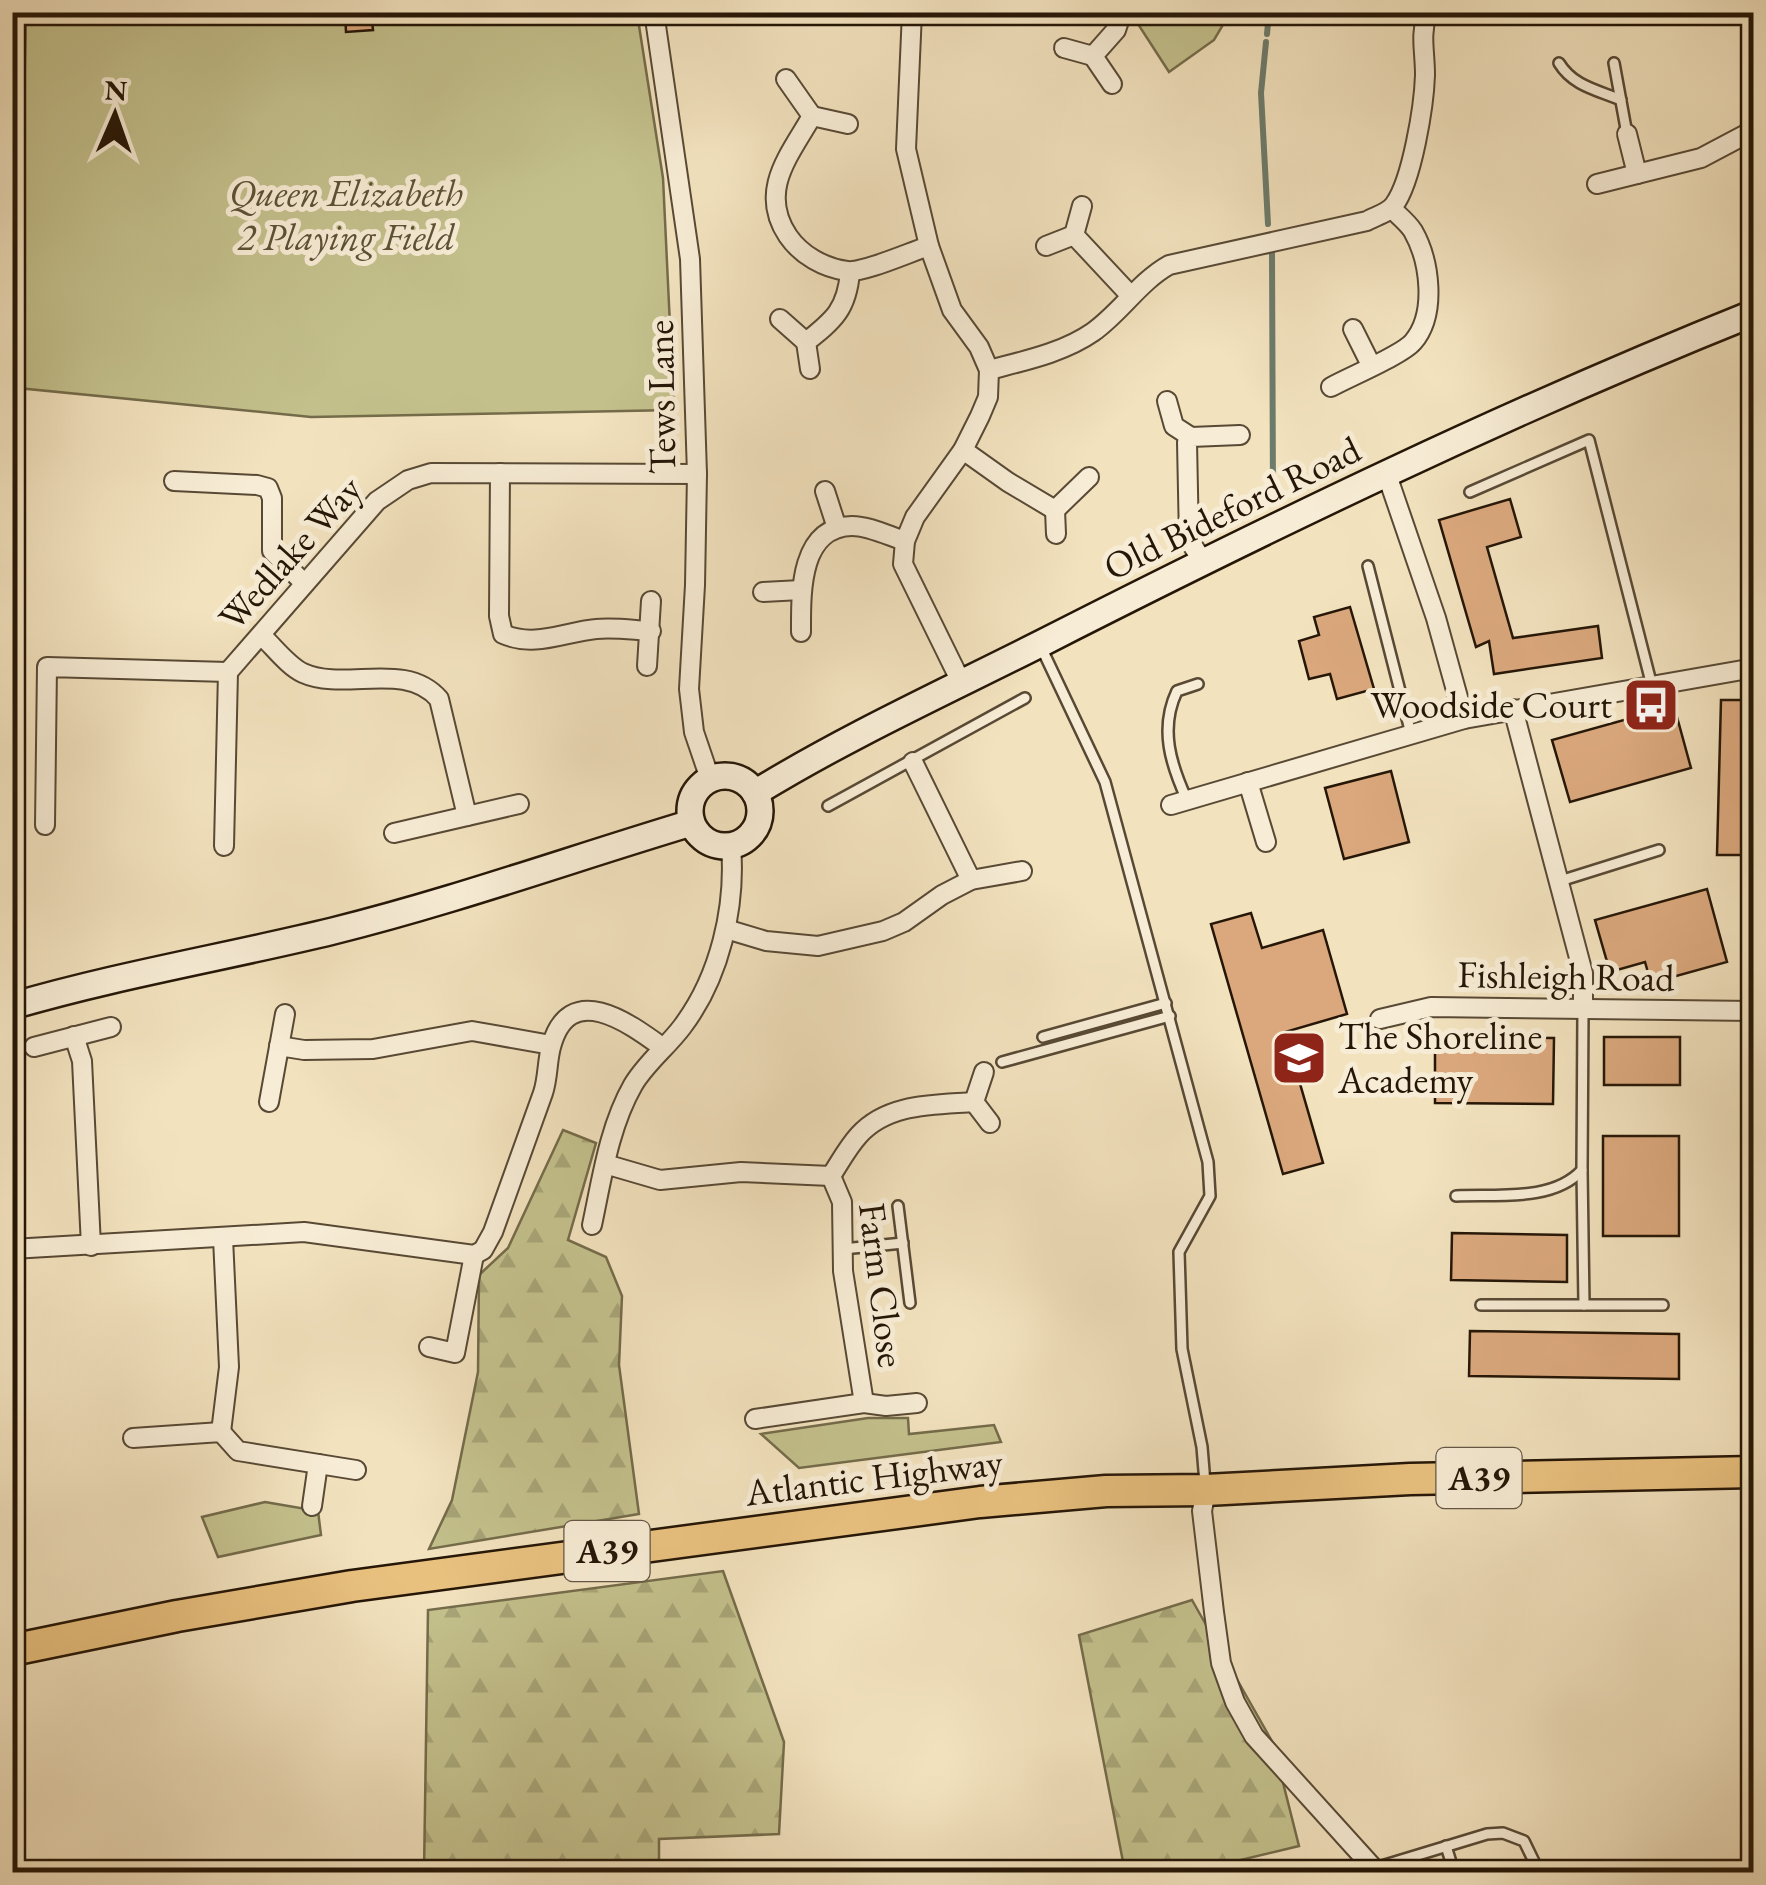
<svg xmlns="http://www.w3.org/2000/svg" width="1766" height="1885" font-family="'EB Garamond',serif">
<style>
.forest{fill:url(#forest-firs);stroke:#746b4a;stroke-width:2.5}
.green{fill:#c3c08c;stroke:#746b4a;stroke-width:2.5}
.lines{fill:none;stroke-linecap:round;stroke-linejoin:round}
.stream{stroke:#6c7b6b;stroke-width:6}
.building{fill:#dba87d;stroke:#251607;stroke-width:2.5}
.lane-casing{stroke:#584935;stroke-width:14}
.street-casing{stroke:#584935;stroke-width:22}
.secondary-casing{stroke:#251607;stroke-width:30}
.highway-casing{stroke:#251607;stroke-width:35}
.lane{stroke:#f7ecd5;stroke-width:9}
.street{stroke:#f7ecd5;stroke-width:18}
.secondary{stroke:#f7ecd5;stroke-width:25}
.highway{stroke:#e9c17f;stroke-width:30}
.labels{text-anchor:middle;stroke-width:10;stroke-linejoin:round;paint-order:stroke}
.shield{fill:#f7ecd5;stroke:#645645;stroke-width:2.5}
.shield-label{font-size:35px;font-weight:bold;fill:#251607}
.park-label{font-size:38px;font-style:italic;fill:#5c5236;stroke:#f7ecd5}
.street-label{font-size:38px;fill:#251607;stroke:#f7ecd5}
.poi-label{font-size:38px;fill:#251607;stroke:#f7ecd5;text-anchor:end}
</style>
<defs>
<pattern id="forest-firs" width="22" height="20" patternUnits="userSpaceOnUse" patternTransform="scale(2.5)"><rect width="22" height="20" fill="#c3c08c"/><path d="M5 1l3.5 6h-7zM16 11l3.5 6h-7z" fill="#a7a477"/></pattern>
</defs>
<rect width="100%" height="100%" fill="#f2e2be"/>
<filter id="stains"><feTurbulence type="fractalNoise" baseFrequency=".002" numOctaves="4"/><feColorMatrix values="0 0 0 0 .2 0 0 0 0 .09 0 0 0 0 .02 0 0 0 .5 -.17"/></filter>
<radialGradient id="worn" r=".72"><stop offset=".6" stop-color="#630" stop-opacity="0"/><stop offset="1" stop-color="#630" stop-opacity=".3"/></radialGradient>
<g class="forest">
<path d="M563 1130 596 1143 568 1240 606 1257 622 1296 619 1365 639 1514 429 1549 452 1500 478 1372 479 1275 508 1248Z"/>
<path d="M723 1571 784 1742 779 1834 659 1839V1872H424L428 1610Z"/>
<path d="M1192 1600 1273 1743 1299 1846 1190 1872H1125L1079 1635Z"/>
</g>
<g class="green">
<path d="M26 13H637L663 178 674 410 311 417 18 388Z"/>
<path d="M1140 13H1230L1214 40 1169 72 1138 24Z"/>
<path d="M868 1418H908L909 1434 994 1425 1001 1442 799 1468 761 1434Z"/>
<path d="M265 1502 318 1511 321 1535 218 1557 202 1517Z"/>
</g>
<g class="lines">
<g class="stream">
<path d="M1267 34 1269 12"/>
<path d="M1266 42 1261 93 1268 224"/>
<path d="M1272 253 1273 497"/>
</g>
</g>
<g class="building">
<path d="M345 12H371L373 30 346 32Z"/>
<path d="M1510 499 1521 537 1487 547 1513 638 1598 626 1602 658 1494 674 1489 641 1476 647 1439 520Z"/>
<path d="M1350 607 1374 689 1337 699 1330 674 1309 679 1299 641 1319 635 1314 617Z"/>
<path d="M1721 700H1754V855H1717Z"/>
<path d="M1674 706 1691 768 1570 802 1552 740Z"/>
<path d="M1391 771 1409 842 1344 859 1325 788Z"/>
<path d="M1707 889 1727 962 1651 983 1645 962 1610 972 1595 920Z"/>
<path d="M1251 913 1262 948 1323 930 1347 1014 1285 1032 1323 1163 1283 1174 1211 924Z"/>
<path d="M1435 1037 1554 1038 1553 1104 1435 1103Z"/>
<rect x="1604" y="1037" width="76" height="48"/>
<rect x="1603" y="1136" width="76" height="100"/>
<path d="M1452 1233 1567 1235V1282L1451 1280Z"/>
<path d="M1470 1331 1679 1334V1379L1469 1376Z"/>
</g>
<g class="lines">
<g class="lane-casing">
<g id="lane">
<path d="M1559 63C1573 86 1597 90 1621 100"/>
<path d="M1614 63 1627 134"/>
<path d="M1470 492 1589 440 1652 686"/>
<path d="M1368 566 1411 734"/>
<path d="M1041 647 1105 782 1208 1162 1210 1196 1179 1252 1182 1349 1202 1447 1205 1483"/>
<path d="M1187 800C1171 765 1159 729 1177 691L1198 684"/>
<path d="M828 806 1025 698"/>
<path d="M1560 881 1659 850"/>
<path d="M1043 1037 1166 1003"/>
<path d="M1002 1062 1170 1016"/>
<path d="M1582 1170 1584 1305"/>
<path d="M1456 1196C1496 1194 1553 1202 1582 1170L1583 1010"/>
<path d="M898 1206 910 1303"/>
<path d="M843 1249 903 1243"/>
<path d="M1481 1305H1663"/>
<path d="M1446 1846 1454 1872"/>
<path d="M1375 1868 1487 1834 1503 1833 1524 1841 1539 1872"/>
</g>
</g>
<g class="street-casing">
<g id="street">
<path d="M654 12 690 259 697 474 695 585 689 689 694 732 710 779"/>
<path d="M912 12 906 149 929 246 952 310 979 347 989 370 988 397 980 416 963 450 915 517 905 541 903 564 961 682"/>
<path d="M1064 48 1093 56"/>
<path d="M786 79 812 116"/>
<path d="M1112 84 1093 56 1116 30 1122 12"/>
<path d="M848 124 812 116C789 156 758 191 788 236 801 255 824 268 847 271 864 273 910 252 929 246"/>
<path d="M1627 134 1637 174"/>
<path d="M1597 184 1701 158 1754 130"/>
<path d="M1082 206 1074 235 1131 296"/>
<path d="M1046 246 1074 235"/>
<path d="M780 319 806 342C834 320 847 309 850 272"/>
<path d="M1353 329 1371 365"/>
<path d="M806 342 810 369"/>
<path d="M989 370C1023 361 1063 353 1093 332 1121 312 1139 282 1169 265L1367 221C1376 216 1388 213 1394 205 1412 181 1424 106 1425 75 1425 50 1420 38 1427 12"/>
<path d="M1331 387C1349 377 1402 355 1413 342 1437 314 1430 261 1413 231 1408 223 1398 215 1392 209"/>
<path d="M1167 401 1174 426 1191 437"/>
<path d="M963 450 1008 482 1055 510 1089 477"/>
<path d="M500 473 499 616 503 634C535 648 564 632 596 629 613 627 633 630 651 631"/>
<path d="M1387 475 1436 618 1464 719"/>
<path d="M174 481 257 485 268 488 272 498V551L304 583"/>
<path d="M825 491 837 528"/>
<path d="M1055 510 1056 534"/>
<path d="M1202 560 1189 540 1187 442 1191 437 1240 435"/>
<path d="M763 592 801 590"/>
<path d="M801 632C801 594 799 527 852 526 869 526 889 536 905 541"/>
<path d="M262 636C274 647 288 666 303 673 345 692 405 660 439 699L467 816"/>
<path d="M647 666 651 601"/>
<path d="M1513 709 1583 973V1010"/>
<path d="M913 762 971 880"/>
<path d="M1248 782 1266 842"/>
<path d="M1171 805 1464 719 1754 668"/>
<path d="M45 825 47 667 228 672"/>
<path d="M394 833 519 804"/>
<path d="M224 846 228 672 377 501 408 480 431 473 697 474"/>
<path d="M726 929 766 941 818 946 883 931 904 922 942 895 971 880 1022 871"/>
<path d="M1380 1019 1431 1007 1754 1011"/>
<path d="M74 1036 82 1061 91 1246"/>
<path d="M279 1046 304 1050 373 1049 472 1031 551 1045"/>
<path d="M34 1047 111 1027"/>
<path d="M984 1072 974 1102 990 1123"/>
<path d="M269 1102 285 1014"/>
<path d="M605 1164 660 1180 741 1172 831 1176C840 1162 848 1147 859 1135 888 1103 934 1105 974 1102"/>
<path d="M831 1176 842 1202 843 1271 864 1403"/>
<path d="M592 1225C602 1178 609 1127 633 1085 646 1063 667 1047 682 1027 720 977 736 907 731 846"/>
<path d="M12 1249 304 1232 474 1255 483 1250 493 1232C510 1186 526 1139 543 1093 548 1078 547 1062 551 1047 569 979 629 1023 662 1047"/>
<path d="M429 1347 455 1353 474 1255"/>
<path d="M755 1419 864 1403 886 1406 917 1403"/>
<path d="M221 1432 229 1367 223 1238"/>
<path d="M133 1438 221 1432 238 1451 356 1470"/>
<path d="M1206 1490 1202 1511 1214 1612 1221 1663 1235 1702 1254 1736 1377 1872"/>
<path d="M312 1506 318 1464"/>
</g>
</g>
<g class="secondary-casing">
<g id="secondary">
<circle cx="725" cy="811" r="35"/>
<path d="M755 793C848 736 947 691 1044 642 1276 524 1512 410 1754 313"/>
<path d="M12 1006C118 975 226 957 333 931 454 901 571 859 691 823"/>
</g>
</g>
<g class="highway-casing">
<path id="highway" d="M12 1650 177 1616 352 1586 980 1502 1106 1491 1206 1490 1410 1479 1754 1472"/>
</g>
<use href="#lane" class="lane"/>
<use href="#street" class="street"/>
<use href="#secondary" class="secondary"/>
<use href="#highway" class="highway"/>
</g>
<defs>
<g id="bus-square" transform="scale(2.875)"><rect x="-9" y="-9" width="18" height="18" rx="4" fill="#8f2418" stroke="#f7ecd5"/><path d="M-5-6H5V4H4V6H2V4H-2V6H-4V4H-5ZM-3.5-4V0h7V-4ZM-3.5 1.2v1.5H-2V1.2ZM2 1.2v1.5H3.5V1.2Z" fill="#fff"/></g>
<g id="school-square" transform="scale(2.875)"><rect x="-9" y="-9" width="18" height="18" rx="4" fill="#8f2418" stroke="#f7ecd5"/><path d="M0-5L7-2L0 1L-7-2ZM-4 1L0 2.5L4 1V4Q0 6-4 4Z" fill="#fff"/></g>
</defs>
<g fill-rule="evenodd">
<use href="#bus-square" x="1651" y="705"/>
<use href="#school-square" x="1299" y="1058"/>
</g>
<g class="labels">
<g class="shield">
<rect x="1436.5" y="1448" width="85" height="60" rx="8"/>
<rect x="564.5" y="1521" width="85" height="60" rx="8"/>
</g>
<g class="shield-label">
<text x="1479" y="1490">A39</text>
<text x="607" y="1563">A39</text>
</g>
<g class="park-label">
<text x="346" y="206">Queen Elizabeth<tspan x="346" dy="44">2 Playing Field</tspan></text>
</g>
<g class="street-label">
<text transform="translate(661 397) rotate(-91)" y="13">Tews Lane</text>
<text transform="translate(1232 508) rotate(-26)" y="13">Old Bideford Road</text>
<text transform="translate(290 553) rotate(-48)" y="13">Wedlake Way</text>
<text transform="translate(1566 976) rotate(1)" y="13">Fishleigh Road</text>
<text transform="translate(882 1285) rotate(83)" y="13">Farm Close</text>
<text transform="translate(874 1477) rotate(-7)" y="13">Atlantic Highway</text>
</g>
<g class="poi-label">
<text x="1612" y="718">Woodside Court</text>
<text x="1338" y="1049" text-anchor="start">The Shoreline<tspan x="1338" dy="44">Academy</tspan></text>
</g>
</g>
<rect width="1766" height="1885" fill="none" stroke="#f2e2be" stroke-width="50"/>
<rect x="15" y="15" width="1736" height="1855" fill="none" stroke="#251607" stroke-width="5"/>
<rect x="25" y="25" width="1716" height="1835" fill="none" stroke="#251607" stroke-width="2.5"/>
<g transform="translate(115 115) rotate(2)" stroke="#f7ecd5" stroke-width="8" paint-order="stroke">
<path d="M0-8L18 38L0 25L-18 38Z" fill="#251607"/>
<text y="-15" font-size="28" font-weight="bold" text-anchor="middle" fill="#251607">N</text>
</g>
<rect width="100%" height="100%" filter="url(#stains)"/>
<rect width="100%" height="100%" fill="url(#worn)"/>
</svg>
